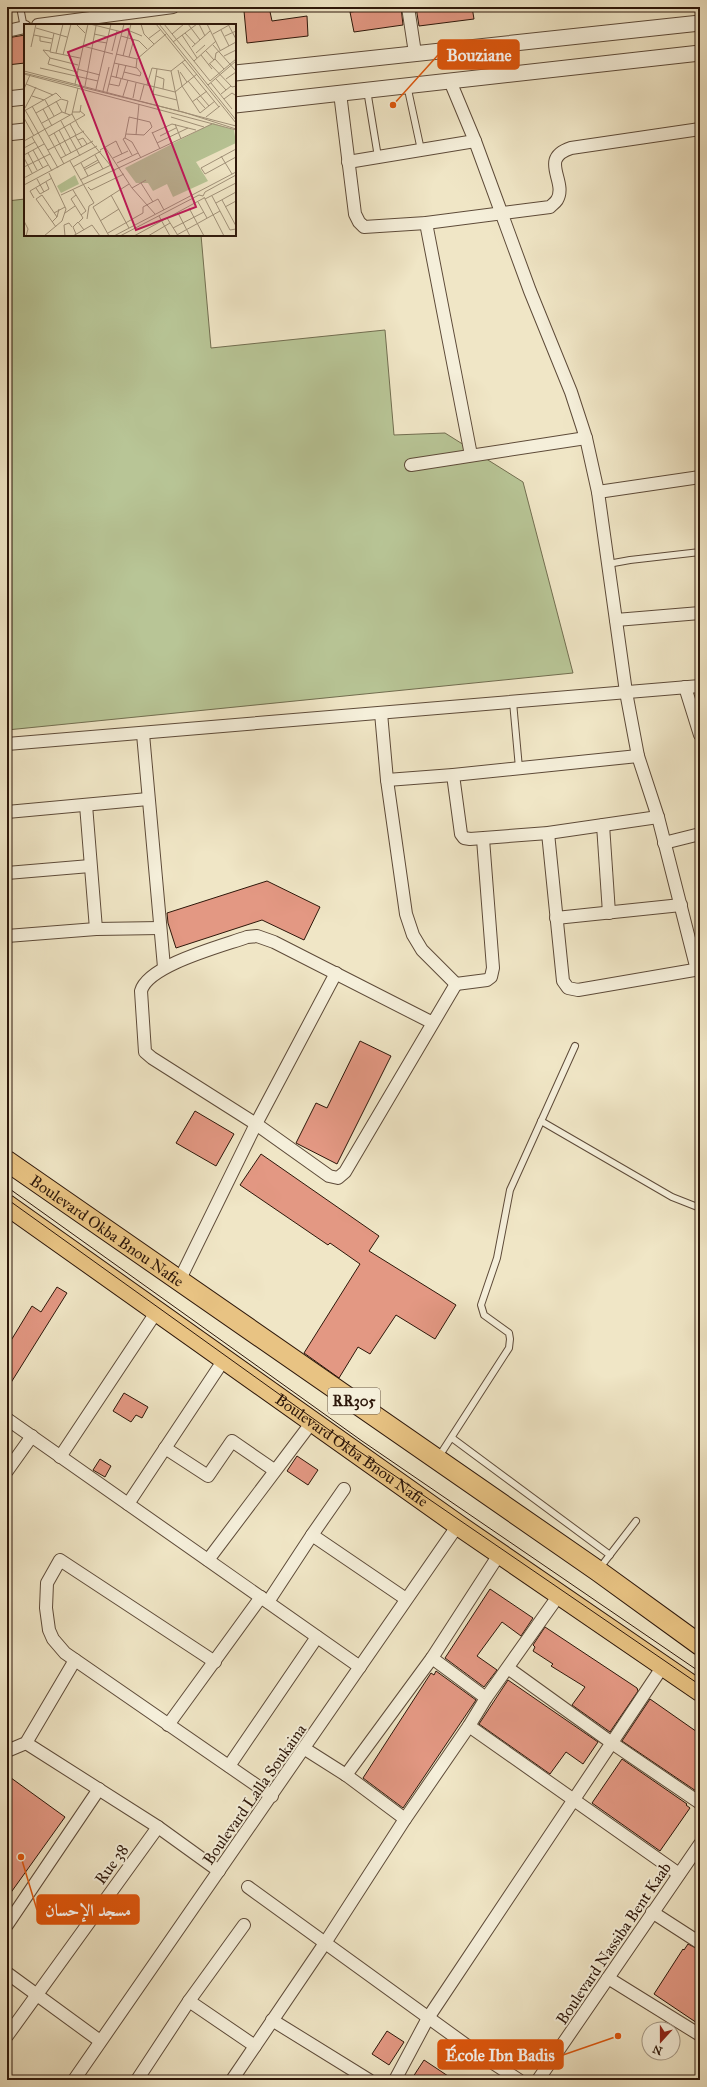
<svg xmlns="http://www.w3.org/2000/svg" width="707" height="2087" font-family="'IM FELL Great Primer',Amiri,serif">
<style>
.green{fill:#b8c596;stroke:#726e50}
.building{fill:#e39883;stroke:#2d170a}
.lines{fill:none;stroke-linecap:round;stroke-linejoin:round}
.service-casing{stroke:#5e4b39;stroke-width:8}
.minor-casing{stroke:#5e4b39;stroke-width:14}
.tertiary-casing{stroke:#5e4b39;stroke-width:17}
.primary-casing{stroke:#2d170a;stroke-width:22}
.service{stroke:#f5efda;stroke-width:6}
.minor{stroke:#f5efda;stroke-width:12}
.tertiary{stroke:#f5efda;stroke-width:15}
.primary{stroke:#e8c383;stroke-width:20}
.tram{stroke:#2d170a;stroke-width:1}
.labels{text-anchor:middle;stroke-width:4;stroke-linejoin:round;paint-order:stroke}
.shield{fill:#f5efda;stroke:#695848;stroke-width:1}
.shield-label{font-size:15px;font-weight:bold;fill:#2d170a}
.street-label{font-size:16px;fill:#2d170a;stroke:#f5efda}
.inset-road{fill:none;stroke:#a2937b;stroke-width:1}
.view{fill:#c2185b;fill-opacity:0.15;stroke:#c2185b;stroke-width:2}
.inset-edge{fill:none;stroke:#2d170a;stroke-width:2}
.leader{fill:none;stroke:#df560c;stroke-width:1.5}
.callout-dot{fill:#df560c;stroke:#f5efda;stroke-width:1.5}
.callout{fill:#df560c;stroke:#df560c;stroke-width:1.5}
.callout-label{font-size:17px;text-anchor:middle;font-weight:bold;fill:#fff}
</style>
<rect width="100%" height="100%" fill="#f0e6c6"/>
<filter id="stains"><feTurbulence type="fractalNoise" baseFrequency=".005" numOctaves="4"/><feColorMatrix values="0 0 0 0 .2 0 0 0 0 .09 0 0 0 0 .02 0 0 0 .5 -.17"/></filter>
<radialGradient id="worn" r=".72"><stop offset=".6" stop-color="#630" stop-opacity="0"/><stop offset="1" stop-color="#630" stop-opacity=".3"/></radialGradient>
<path class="green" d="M25 199V235H201L211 348 385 330 394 435 445 433 523 482 573 673 7 730V201Z"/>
<g class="building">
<path d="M264 7H269L272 21 307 16 308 36 247 43 244 11Z"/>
<path d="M396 7H401L403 25 354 32 350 12Z"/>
<path d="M416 7H472L474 19 419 26Z"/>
<path d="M25 35V63L7 65V38Z"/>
<path d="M267 881 320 907 304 940 262 920 176 948 168 923 167 913Z"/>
<path d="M360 1041 391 1056 337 1164 296 1143 316 1103 327 1108Z"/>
<path d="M195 1111 234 1134 216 1166 176 1143Z"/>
<path d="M261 1154 379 1236 369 1251 456 1305 435 1339 396 1315 370 1354 358 1347 339 1378 304 1353 360 1264 330 1243 328 1245 240 1185Z"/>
<path d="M57 1287 67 1293 7 1389V1347L32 1306 41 1312Z"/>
<path d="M124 1393 148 1407 142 1418 136 1415 131 1422 113 1411Z"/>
<path d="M297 1456 318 1470 308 1485 287 1471Z"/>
<path d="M100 1459 111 1466 105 1477 93 1470Z"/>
<path d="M490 1589 533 1618 521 1636 502 1622 477 1656 497 1670 484 1687 445 1658Z"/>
<path d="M545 1627 637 1688 638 1691 610 1732 572 1705 585 1687 551 1666 553 1664 533 1651 535 1647 533 1645Z"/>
<path d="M436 1671 476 1700 403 1808 363 1778 431 1673 434 1675Z"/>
<path d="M508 1680 598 1742 583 1764 566 1752 550 1774 479 1724Z"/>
<path d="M650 1699 700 1734V1785L696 1791 622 1741Z"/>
<path d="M622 1759 687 1804 686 1805 690 1808 660 1851 592 1803Z"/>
<path d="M7 1775 65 1817 7 1898Z"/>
<path d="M688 1944 700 1950V2025L654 1994 683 1949 684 1950Z"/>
<path d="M387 2031 404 2042 389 2065 372 2054Z"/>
<path d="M424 2060 454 2080H411Z"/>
</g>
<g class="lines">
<g class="service-casing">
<g id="service">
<path d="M20 7 24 28"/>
<path d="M407 85 421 150"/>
<path d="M367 90 378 157"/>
<path d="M608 564 630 560 700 552"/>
<path d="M513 702 519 768"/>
<path d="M541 1121 672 1197 700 1208"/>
<path d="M452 1438 610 1555"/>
<path d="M438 1458 509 1348 510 1339 509 1333 484 1315 481 1305 497 1258 510 1190 575 1046"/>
<path d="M599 1569 636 1521"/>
</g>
</g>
<g class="minor-casing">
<g id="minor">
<path d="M408 7 415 53"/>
<path d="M38 25 173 7"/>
<path d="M7 31 25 27"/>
<path d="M450 81 475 141 530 291 571 392 586 438 598 492 626 692 638 756 658 817 697 970"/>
<path d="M340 93 355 214 359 222 364 227 426 223 550 207C552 205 555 203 557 200 568 181 538 159 571 148L700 129"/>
<path d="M348 162 475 141"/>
<path d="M426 223 471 455"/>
<path d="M411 465 586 438"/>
<path d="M598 492 700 477"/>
<path d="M616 620 700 613"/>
<path d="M685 687 700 735"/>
<path d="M381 713 387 780 406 914 413 935 422 950 456 984"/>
<path d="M143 734 164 967"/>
<path d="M7 744 700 686"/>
<path d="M453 775 461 834 464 838 470 839 548 833 658 817"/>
<path d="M387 780 453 775 638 756"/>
<path d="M86 805 96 929"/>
<path d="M7 812 148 799"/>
<path d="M603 825 609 913"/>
<path d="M548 833 563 981 568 988 578 990 700 969"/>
<path d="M664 843 700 834"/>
<path d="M7 873 90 866"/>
<path d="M556 918 681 905"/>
<path d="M7 936 96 929 160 928"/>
<path d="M456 984 487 980 491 977 493 968 483 839"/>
<path d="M433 1023 274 942 257 936 247 937C222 946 148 965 141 991L145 1052 152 1058 256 1124 329 1176 338 1178 345 1172 456 984"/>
<path d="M180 1279 256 1124 336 973"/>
<path d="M7 1419 360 1667"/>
<path d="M165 1448 208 1476 232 1441 274 1470"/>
<path d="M60 1457 157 1311"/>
<path d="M7 1471 32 1436"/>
<path d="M128 1504 225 1358"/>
<path d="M312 1535 344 1489"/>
<path d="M208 1560 312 1422"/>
<path d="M268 1602 312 1535 406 1599"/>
<path d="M432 1658 486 1698"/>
<path d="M215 1662 60 1560 47 1583 46 1608 49 1630 53 1639 65 1653 272 1796"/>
<path d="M508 1668 612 1743 700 1803"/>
<path d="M168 1725 261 1597"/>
<path d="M469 1726 679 1874"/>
<path d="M26 1743 158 1827 219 1871"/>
<path d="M305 1749 346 1775 405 1819"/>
<path d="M7 1751 26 1743 75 1660"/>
<path d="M229 1766 317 1637"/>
<path d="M346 1775 432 1658 500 1553"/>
<path d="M248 1887 473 2050 519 2080"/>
<path d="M652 1912 700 1943"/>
<path d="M7 1925 99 1789"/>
<path d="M7 1973 100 2041"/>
<path d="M608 1978 700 2035"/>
<path d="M189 2001 255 2046"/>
<path d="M272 2020 369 2080"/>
<path d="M7 2036 158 1827"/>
<path d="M74 2080 458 1525"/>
<path d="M137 2080 189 2001 244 1925"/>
<path d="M232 2080 325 1943 405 1819 469 1726 486 1698 559 1595"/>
<path d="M395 2080 428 2018 663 1666"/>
<path d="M538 2080 700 1844"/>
</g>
</g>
<g class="tertiary-casing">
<g id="tertiary">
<path d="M235 73 700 23"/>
<path d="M7 99 25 97"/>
<path d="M235 105 700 53"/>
<path d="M7 133 25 131"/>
</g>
</g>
<g class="primary-casing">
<g id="primary">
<path id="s1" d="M7 1161 598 1571 700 1645"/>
<path id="s2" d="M7 1205 458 1525 700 1691"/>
</g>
</g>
<use href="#service" class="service"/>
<use href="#minor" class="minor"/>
<use href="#tertiary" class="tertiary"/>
<use href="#primary" class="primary"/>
<g class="tram">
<path d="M7 1187 362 1441 700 1672"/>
<path d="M7 1199 350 1445 700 1685"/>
</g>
</g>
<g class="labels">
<rect class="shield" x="328" y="1388" width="52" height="26" rx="3"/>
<g class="shield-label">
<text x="354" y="1406">RR305</text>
</g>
<g class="street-label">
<text dy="6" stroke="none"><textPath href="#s1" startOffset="122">Boulevard Okba Bnou Nafie</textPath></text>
<text dy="6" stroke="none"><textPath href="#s2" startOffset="423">Boulevard Okba Bnou Nafie</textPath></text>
<text transform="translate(254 1794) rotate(-55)" y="6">Boulevard Lalla Soukaina</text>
<text transform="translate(111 1864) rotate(-54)" y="6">Rue 38</text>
<text transform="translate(613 1943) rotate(-56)" y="6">Boulevard Nassiba Bent Kaab</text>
</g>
</g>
<g transform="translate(24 24)">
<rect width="212" height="212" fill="#f0e6c6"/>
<path d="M189 99 210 106 212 119 172 138 184 157 149 173 143 160 129 167 124 159H112L101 144ZM51 151 55 160 37 169 33 162Z" fill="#b8c596"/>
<path class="inset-road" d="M52 0 61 9M66 0 98 8M117 0 120 10 130 20M132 0 212 99M135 0 212 96M140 0 186 57M164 0 176 16M175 0 181 12M183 0 196 26M205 2 212 15M12 4 43 13M197 6 205 22M106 7 118 12M30 9 26 28 56 34M161 9 171 20M70 10 84 13M148 10 160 0M189 10 207 0M10 11 29 15M158 11 173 34M16 12V17L27 19M97 12 115 17 123 25M201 12 212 7M124 15 136 6M71 17 83 19M149 18 173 0M189 21 212 47M59 22 89 30M7 23 12 0M168 23 186 7M26 27 19 26 26 34 54 41M88 27 93 7M182 27 190 36M32 29 39 0M172 29 181 21M92 30 113 35M39 31 47 0M177 31 188 45M99 32 107 0M200 32 212 26M105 33 110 15M26 34 24 40 53 48M191 35 200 45M170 37 192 17M158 38 195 83M90 39 113 44 117 49 116 52 100 48M186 40 208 63 212 62M184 41 191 35 192 29 212 18M16 44 74 57M112 44 113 35 142 10M53 45 76 51M133 45 129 70 153 76M154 46 158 62 176 89M0 47 212 102M147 47 155 86M156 48 163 58M0 49 159 88 212 105M0 50 212 106M87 52 151 68 173 50M132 52 140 55 139 65M92 54 95 40M98 55 102 41M192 55 202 66M202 55 212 48M164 57 185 82M186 57 212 35M187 59 208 85M2 60 29 71M51 60 64 0M85 60 95 62 97 55M123 61 128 44 147 47 161 36M184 61 212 37M61 62 72 2M54 64 48 90 55 103 91 147M0 65 6 51M72 65 87 0M79 67 85 43M83 68 100 0M197 70 207 62M8 72 20 76M99 72 104 56M109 74 112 59M173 75 181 84M200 75 208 69 211 71M21 76 30 92M116 76 120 61M32 77 38 88 46 91M168 78 183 67M8 82 40 140M0 84 34 144M1 84 12 63M19 85 28 102M2 86 32 69 37 74M49 88H56L57 81M12 89 37 75 44 77 41 89M176 89 191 77M147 93 180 103M182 93 196 82M0 94 10 112M37 97 56 132M18 99 38 88M46 100 52 111M151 100 157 115M35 106 47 129M128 108 136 125M30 109 42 132M128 109 148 100 172 106M102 110 120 111 128 103 126 98 105 93V94L101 114 99 115 108 131M51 111 58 123M112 111 115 80M25 112 61 91 56 87M136 112 152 104M8 113 28 147M101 114 108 118 117 134M54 116 59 114 63 120M0 117 48 90M133 119 164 104M81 123 108 164 131 190M0 124 11 118M212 125 177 144 181 150 212 133M9 126 19 144M24 126 60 107M76 126 92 117 98 130M4 129 13 146M0 131 20 120M71 131 79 145M197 132 208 150M0 134 8 149M37 134 69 117M89 134 104 127M46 137 70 179M57 139 64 152M93 139 114 129M0 143 26 130M49 143 77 127M60 144 74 136M60 146 75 138M0 154 24 141M13 155 20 168M56 156 87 141M117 159 129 178M0 161 73 122M64 163 67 166 100 150M12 164 16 170 25 165 22 158M108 164 122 156M49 166 62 187 57 191M37 171 188 100M52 171 47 175 59 194 55 198M87 171 105 204M188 172 206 206 212 205M180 173 200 212M10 174 6 167 28 154M181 175 212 159M198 176 212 202M174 178 183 194M192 179 212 168M201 183 212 177M165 184 180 212M30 189 41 183M41 189 51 182M154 189 166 212M135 192 146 212M143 194 153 210M63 195 65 182 70 179M0 197 4 205 2 212M76 197 95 185M28 198 33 193 35 185M32 203 12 175 18 171 33 193M149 204 180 188M84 209 119 189V183L134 175 140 186M52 210 49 203 54 198 60 206M20 212 38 197 42 185 25 149M41 212 40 201 45 199 48 203M49 212 68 201 76 212M85 212 69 183 105 160M90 212 212 148M96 212 175 171 179 172 181 168 212 151M110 212 180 174M124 212 146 199M151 212 196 187"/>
<path class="view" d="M104 5 172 183 112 206 44 28Z"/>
<rect width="212" height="212" class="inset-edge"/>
</g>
<path class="leader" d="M393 105L438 55M21 1857L37 1910M618 2036L563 2055"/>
<g class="callout-dot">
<circle cx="393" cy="105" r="4"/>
<circle cx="21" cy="1857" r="4"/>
<circle cx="618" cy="2036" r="4"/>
</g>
<g class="callout">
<rect x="438" y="40" width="81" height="29" rx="4"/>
<rect x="37" y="1895" width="102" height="29" rx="4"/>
<rect x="438" y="2040" width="125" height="29" rx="4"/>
</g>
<g class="callout-label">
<text x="479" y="61">Bouziane</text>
<text x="88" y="1916">مسجد الإحسان</text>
<text x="500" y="2061">École Ibn Badis</text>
</g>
<rect width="707" height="2087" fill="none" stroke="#f0e6c6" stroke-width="24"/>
<rect x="8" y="8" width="691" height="2071" fill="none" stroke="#2d170a" stroke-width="2"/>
<rect x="12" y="12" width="683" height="2063" fill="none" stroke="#2d170a"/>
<g transform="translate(661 2041) rotate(201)"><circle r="19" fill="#f5efda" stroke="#a59987"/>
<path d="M0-3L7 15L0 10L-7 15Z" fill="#8f2418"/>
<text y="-6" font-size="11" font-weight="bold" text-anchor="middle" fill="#2d170a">N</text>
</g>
<rect width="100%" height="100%" filter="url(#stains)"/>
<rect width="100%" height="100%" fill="url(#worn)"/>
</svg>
